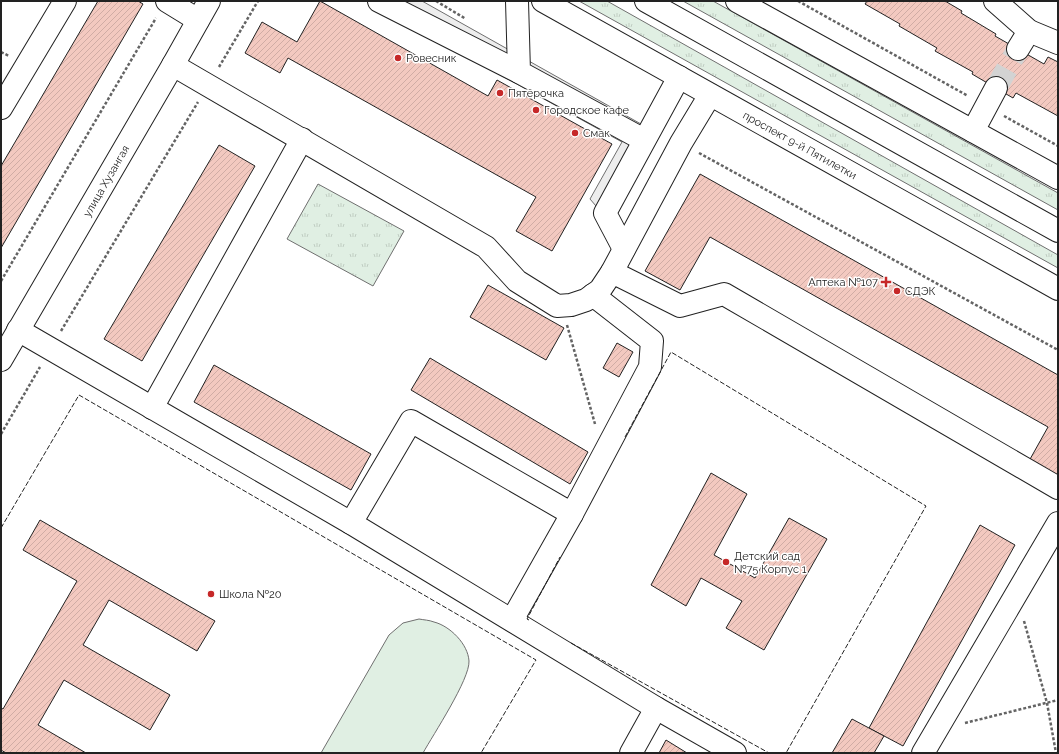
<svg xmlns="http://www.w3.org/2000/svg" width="1059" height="754" font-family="Raleway,sans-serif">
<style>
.grass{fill:url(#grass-tufts);stroke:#6f6f6f}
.pitch{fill:#e0efe3;stroke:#6f6f6f}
.parking{fill:#ededed;stroke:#6f6f6f}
.building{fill:url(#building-hatch);stroke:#222}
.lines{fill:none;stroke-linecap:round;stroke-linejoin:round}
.minor-tunnel{stroke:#d3d3d3;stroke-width:22;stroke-dasharray:22 11;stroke-linecap:butt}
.minor-casing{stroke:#222;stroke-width:24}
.major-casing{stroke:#222;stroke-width:24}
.path{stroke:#646464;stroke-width:2.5;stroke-dasharray:3 2;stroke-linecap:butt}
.minor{stroke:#fff;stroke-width:22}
.major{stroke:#fff;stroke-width:22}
.fence{stroke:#222;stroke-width:1;stroke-dasharray:5 2;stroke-linecap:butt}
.poi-dot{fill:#c62828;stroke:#fff;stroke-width:1.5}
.labels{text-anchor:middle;stroke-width:3;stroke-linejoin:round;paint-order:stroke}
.poi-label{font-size:11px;fill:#222;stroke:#fff;text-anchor:start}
.street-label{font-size:11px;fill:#222;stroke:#fff}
</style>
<defs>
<pattern id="grass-tufts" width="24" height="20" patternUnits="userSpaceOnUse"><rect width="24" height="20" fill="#e0efe3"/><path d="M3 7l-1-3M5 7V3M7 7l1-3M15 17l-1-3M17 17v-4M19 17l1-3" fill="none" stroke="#c0cdc2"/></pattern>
<pattern id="building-hatch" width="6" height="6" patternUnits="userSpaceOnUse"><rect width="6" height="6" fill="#f3c9c0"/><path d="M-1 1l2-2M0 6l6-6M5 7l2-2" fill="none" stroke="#d0aca5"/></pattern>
</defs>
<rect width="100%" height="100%" fill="#fff"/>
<g class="grass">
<path d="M579 1H607L1058 255V268Z"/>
<path d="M683 1H713L1058 193V210Z"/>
<path d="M318 184 404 231 373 286 287 239Z"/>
</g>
<path class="pitch" d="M419 619C424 620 429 620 434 622 450 626 468 644 469 661 470 679 433 735 423 753H321L389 635 403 623Z"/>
<path class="parking" d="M366 1H422L657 133 608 220 590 199 622 142Z"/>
<g class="building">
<path d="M98 1H138L143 4 1 248V166Z"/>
<path d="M320 1 488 96 497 80 612 144 552 251 516 231 536 197 288 58 280 73 245 53 262 22 297 42Z"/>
<path d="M867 1H945L962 11 961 13 996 34 995 36 1044 64 1048 57 1058 62V116L1016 93 1013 98 972 74 973 72 935 51 937 48 899 26 900 24 865 4Z"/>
<path d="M219 145 255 166 142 361 104 339Z"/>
<path d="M700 174 1058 375V477L1029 461 1048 427 710 237 680 290 645 271Z"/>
<path d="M488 285 564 328 546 360 470 317Z"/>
<path d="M617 343 633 352 619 377 603 368Z"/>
<path d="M430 358 588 452 570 484 411 390Z"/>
<path d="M214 365 371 454 351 490 194 402Z"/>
<path d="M711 473 747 494 714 555 755 578 789 518 827 539 764 650 726 628 742 601 701 578 686 606 651 585Z"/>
<path d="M40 520 215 621 197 651 109 600 83 645 170 695 150 730 64 680 38 725 86 753H6L1 750V708L3 709 77 581 23 550Z"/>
<path d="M980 525 1015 545 903 746 869 728Z"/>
<path d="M852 719 884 736 874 753H832Z"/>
<path d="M666 740 687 753H659Z"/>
</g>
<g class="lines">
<path class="minor-tunnel" d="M996 88 1018 49"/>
<g class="minor-casing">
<g id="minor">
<path d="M167 1 198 20"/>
<path d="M379 1 519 72"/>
<path d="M517 1 519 72 644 140"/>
<path d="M737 1 1058 178"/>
<path d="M995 1 1029 31 1058 43"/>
<path d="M1018 49 1029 31"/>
<path d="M173 65 486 247 517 281 557 306 571 305 586 300 600 290 612 272 680 306 724 294 1058 488"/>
<path d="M1 108 65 1"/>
<path d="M973 131 996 88"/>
<path d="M624 249 605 213 679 77"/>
<path d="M612 272 681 143 710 95"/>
<path d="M18 330 351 523 656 708 735 753"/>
<path d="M1 360 173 65 209 1"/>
<path d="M152 408 302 139"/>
<path d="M351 523 411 421 572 514 650 367 652 341 593 295"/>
<path d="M512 620 572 514"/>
<path d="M631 753 656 708"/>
<path d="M923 753 1058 523"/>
</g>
</g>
<g class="major-casing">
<g id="major">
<path d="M543 1 1058 289"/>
<path d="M646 1 1058 231"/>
</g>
</g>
<g class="path">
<path d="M436 1 466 19"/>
<path d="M798 1 968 96"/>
<path d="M1 52 9 56"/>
<path d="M219 67 258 1"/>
<path d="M1004 116 1058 146"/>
<path d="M699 153 1058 350"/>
<path d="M1 281 156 18"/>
<path d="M567 325 595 424"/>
<path d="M61 331 198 102"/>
<path d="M1 434 40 367"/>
<path d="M1024 621 1047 703 1056 753"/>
<path d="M965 723 1058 700"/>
</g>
<use href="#minor" class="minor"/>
<use href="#major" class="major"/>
<g class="fence">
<path d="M625 437 671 352 926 506 786 753"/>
<path d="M1 528 79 395 536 660 481 753"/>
<path d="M529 620 527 619 560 557"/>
<path d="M571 643 769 753"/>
</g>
</g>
<g class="poi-dot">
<circle cx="398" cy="58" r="4"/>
<circle cx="500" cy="93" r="4"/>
<circle cx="536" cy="110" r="4"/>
<circle cx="575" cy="133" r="4"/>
<path d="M884 276h4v4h4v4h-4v4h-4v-4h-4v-4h4z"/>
<circle cx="897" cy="291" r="4"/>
<circle cx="726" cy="562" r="4"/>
<circle cx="211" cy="594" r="4"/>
</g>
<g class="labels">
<g class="poi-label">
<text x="406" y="62">Ровесник</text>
<text x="508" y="97">Пятёрочка</text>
<text x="544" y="114">Городское кафе</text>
<text x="583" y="137">Смак</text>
<text x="878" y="286" text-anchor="end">Аптека №107</text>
<text x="905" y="295">СДЭК</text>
<text x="734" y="560">Детский сад<tspan x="734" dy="13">№75 Корпус 1</tspan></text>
<text x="219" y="598">Школа №20</text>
</g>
<g class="street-label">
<text transform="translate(800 145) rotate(29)" y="4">проспект 9-й Пятилетки</text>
<text transform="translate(106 181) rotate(-60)" y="4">улица Хузангая</text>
</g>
</g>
<rect width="1059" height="754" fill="none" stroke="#222222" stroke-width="4"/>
</svg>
